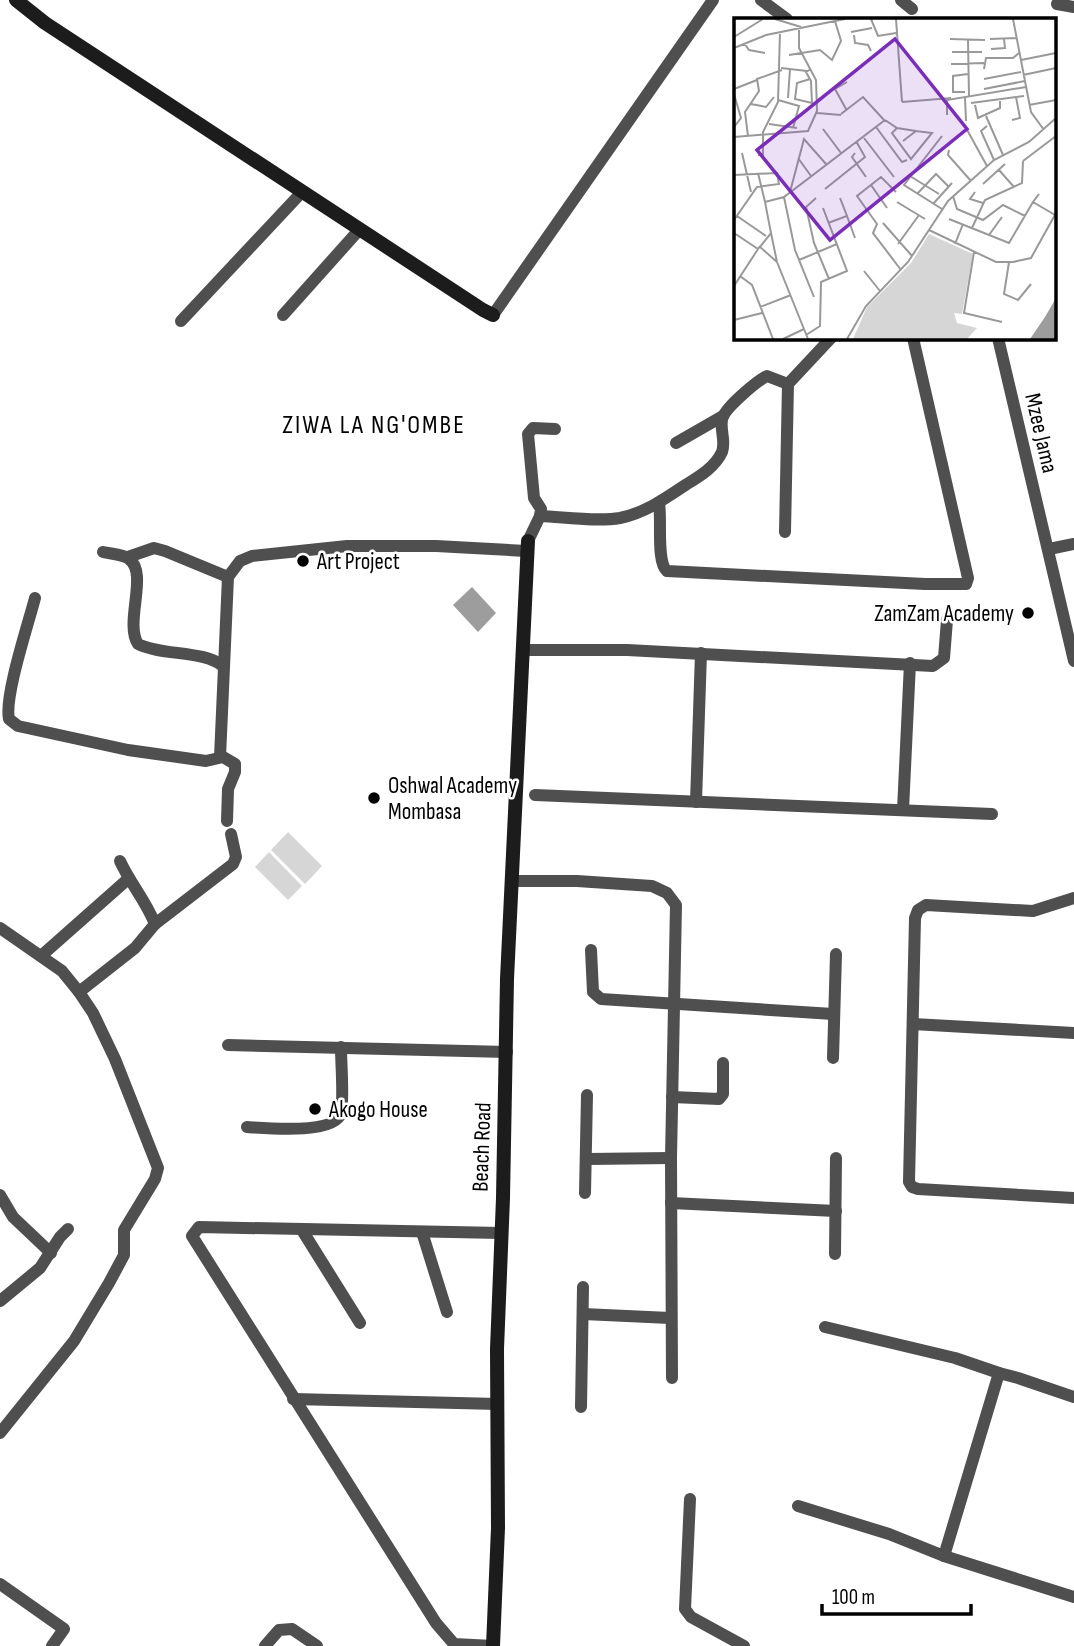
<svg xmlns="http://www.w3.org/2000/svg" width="1074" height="1646" font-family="'Sofia Sans Condensed',sans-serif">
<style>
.green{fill:#d6d6d6}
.water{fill:#9d9d9d}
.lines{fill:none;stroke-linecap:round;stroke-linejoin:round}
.street{stroke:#4f4f4f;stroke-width:12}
.secondary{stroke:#1c1c1c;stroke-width:14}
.poi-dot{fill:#000;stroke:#fff;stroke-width:2.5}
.labels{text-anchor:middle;stroke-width:5;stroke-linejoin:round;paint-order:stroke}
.street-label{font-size:23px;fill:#000;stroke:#fff}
.poi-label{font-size:23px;fill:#000;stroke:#fff;text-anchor:start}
.quarter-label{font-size:26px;letter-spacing:2px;fill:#000;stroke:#fff}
.inset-road{fill:none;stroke:#999;stroke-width:2}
.view{fill:#7b2cbf;fill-opacity:0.15;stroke:#7b2cbf;stroke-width:3.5}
.inset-edge{fill:none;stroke:#000;stroke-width:3.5}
</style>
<rect width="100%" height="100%" fill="#fff"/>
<g class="green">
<path d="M288 832 322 866 305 884 271 850Z"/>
<path d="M269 852 302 886 288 900 255 867Z"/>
</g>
<path class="water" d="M472 587 496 613 478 632 453 605Z"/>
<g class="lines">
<g class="street">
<path d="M761 0 787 19"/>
<path d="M901 0 912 9"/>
<path d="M1057 4 1074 7"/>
<path d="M283 315 359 230"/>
<path d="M493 315 713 0"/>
<path d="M181 321 302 192"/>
<path d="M998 338 1074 661"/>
<path d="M676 443 723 416"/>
<path d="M659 503C662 520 656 562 667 571L925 584H966L968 578 913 338"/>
<path d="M540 516 541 509 534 498 528 434 533 428 555 429"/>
<path d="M785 532 788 384 831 338"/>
<path d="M528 541 540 516C564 517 597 522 620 518 645 513 666 498 687 484 700 476 715 467 722 452 726 441 720 431 722 420 723 409 757 381 767 376L788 384"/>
<path d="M1049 549 1074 544"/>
<path d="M103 552C111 554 123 554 129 559 149 573 124 623 138 644 162 656 203 650 223 666"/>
<path d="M128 557 154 548 165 551 228 577"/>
<path d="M35 598C28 625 4 697 9 719L18 726 128 750 206 761 223 757 235 764V772L228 789 227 821"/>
<path d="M522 650H627L933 666 944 658 947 620"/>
<path d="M220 757 228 577 240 561 252 556 347 546H436L526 551"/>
<path d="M535 795 992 814"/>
<path d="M696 802 701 653"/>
<path d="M903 810 910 663"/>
<path d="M120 861C130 883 146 901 155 924"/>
<path d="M511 881H577L652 886 667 893 676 905 671 1158 672 1378"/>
<path d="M1074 898 1033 911 926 905 918 910 915 918 909 1182 912 1187 918 1189 1074 1198"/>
<path d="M0 928 62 971 79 992 93 1013 115 1059 158 1168 155 1179 124 1230V1255L109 1283 74 1341 0 1433"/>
<path d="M591 950 593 992 601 999 833 1014"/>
<path d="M41 956 128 879"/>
<path d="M79 992 135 948 155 924 233 864 236 857 231 834"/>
<path d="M913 1024 1074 1033"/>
<path d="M228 1045 507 1052"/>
<path d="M833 1058 836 954"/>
<path d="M672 1097 719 1099 723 1094V1063"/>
<path d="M247 1127C265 1128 335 1135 341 1113 344 1098 341 1065 341 1047"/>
<path d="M587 1159 671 1158"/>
<path d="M585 1193 587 1095"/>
<path d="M0 1195 13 1217 51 1253"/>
<path d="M671 1203 836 1211"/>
<path d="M302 1230 360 1323"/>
<path d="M422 1232 447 1312"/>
<path d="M835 1254 836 1158"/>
<path d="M0 1301 40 1268 60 1237 68 1229"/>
<path d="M583 1314 670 1318"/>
<path d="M825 1327 955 1358 999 1373 944 1556"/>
<path d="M999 1373 1018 1378 1074 1397"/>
<path d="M293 1399 498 1404"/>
<path d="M581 1407 583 1287"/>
<path d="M690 1499 685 1609 691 1617 744 1646"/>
<path d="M798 1506 889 1534 944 1556 1074 1597"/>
<path d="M0 1584 64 1629 52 1646"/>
<path d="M265 1646 279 1630 292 1629 317 1646"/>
<path d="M493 1646 454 1644 436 1623 192 1236 199 1227 501 1233"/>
</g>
<g class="secondary">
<path d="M16 0 45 23 483 310 493 315"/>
<path d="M493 1646 498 1528 497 1349 503 1198 507 979 528 541"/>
</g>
</g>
<g class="poi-dot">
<circle cx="303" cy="561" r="7"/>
<circle cx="1028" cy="613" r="7"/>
<circle cx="374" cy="798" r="7"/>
<circle cx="315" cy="1109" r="7"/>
</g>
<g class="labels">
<g class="street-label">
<text transform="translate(1042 433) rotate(77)" y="8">Mzee Jama</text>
<text transform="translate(481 1147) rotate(-88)" y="8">Beach Road</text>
</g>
<g class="poi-label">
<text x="317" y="569">Art Project</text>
<text x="1014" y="621" text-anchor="end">ZamZam Academy</text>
<text x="388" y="793">Oshwal Academy<tspan x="388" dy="26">Mombasa</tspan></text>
<text x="329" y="1117">Akogo House</text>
</g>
<g class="quarter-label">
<text x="374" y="433">ZIWA LA NG'OMBE</text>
</g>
</g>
<g transform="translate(734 18)">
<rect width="322" height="322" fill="#fff"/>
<path d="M195 216 239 236 228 296 220 295 223 305 243 310 233 321H119L133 289 177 245Z" fill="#d6d6d6"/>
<path d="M322 280V321H296L311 299Z" fill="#9d9d9d"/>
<path class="inset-road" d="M41 1 67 9M137 1 144 18 162 15M162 1 168 84M279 1 297 94 310 112M117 14 138 10M120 17 121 25 134 27 137 33M0 19 29 1M216 21 251 22M256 21 282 20M234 22 235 79M10 25 15 32 31 35M0 30 32 17 111 1M257 31 271 30 270 21M218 34H248M55 37 86 32 98 42 107 23 101 3M287 42 322 35M217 46 250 45M47 50 73 53M250 51 252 40H279L285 35M289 57 322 50M76 61 63 65 61 81 78 85 77 64V63L72 54 77 51M250 61 287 54M0 71 23 62M250 71 291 63M231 74H219V58L234 56M0 76 7 100 0 109M54 80 56 51M231 80 232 103M44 82 65 88 59 110M168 84 217 80M237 85 290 78M17 86 32 89 40 79M241 87 244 100 266 90V83M295 87 322 82M112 91 101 71 113 64M83 95 107 97M107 96 129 79 150 102M213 97V82L292 69M252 98 269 137M151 102 163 110 182 113M278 102 286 100 282 79M35 106 63 110M253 108 247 113 260 142M142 109 168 144 173 142M163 110 158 115 177 141 198 115 182 113 169 123M232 110 253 148M89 111 107 135M14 118 11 94 25 73 23 61 48 52M208 118 170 167 208 191M0 119 74 113 83 93 82 62 65 30V10M130 120 160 159M215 132 214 137 237 163M8 135 17 174M121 135 118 139 132 159M24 137H29V114L44 84 46 14M64 140 77 158M289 143 322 118M265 152 280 169M24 155 31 184M0 157 43 155 45 166 23 169 0 202M176 158 205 176M249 166 271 146M137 167 153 190M91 171 131 139 122 123M56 174 70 121 92 146M162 174 147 159 123 178 143 206 139 215 167 252M241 174 236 181 249 185M183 176 202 156 214 168M305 176 299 184 321 197M219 178 223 191 249 202 269 187 291 198M50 179 61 232 80 279M82 180 72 189 80 225 95 261M163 184 191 201M199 186 218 165M3 198 32 218M113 198 121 220M215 201 275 225 299 184M94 205 113 198 106 180M149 205 178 238M238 210 251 182 288 165 289 143M195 212 262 244H279L297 240 322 195M0 215 24 231M37 215 43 244M255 217 268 199M164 226 185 197M221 226 229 206M240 234 230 295 268 304M65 242 103 226M275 244 270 276 284 282 297 266M130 253 146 273M6 258 18 267 39 321M0 268 26 228M26 289 57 277M0 302 28 295M72 317 86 308 87 264 113 253 89 190M49 321 70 311M74 321 43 244 26 229 37 215 31 184 50 179 151 102M113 321 132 288 174 244 214 183 260 142 295 124 322 100"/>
<path class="view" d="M161 21 233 111 96 222 23 132Z"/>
<rect width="322" height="322" class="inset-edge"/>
</g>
<path d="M822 1604v10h149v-10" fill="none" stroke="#000000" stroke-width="3.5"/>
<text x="832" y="1604" font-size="21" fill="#000000" stroke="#ffffff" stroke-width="5" paint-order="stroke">100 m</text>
</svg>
